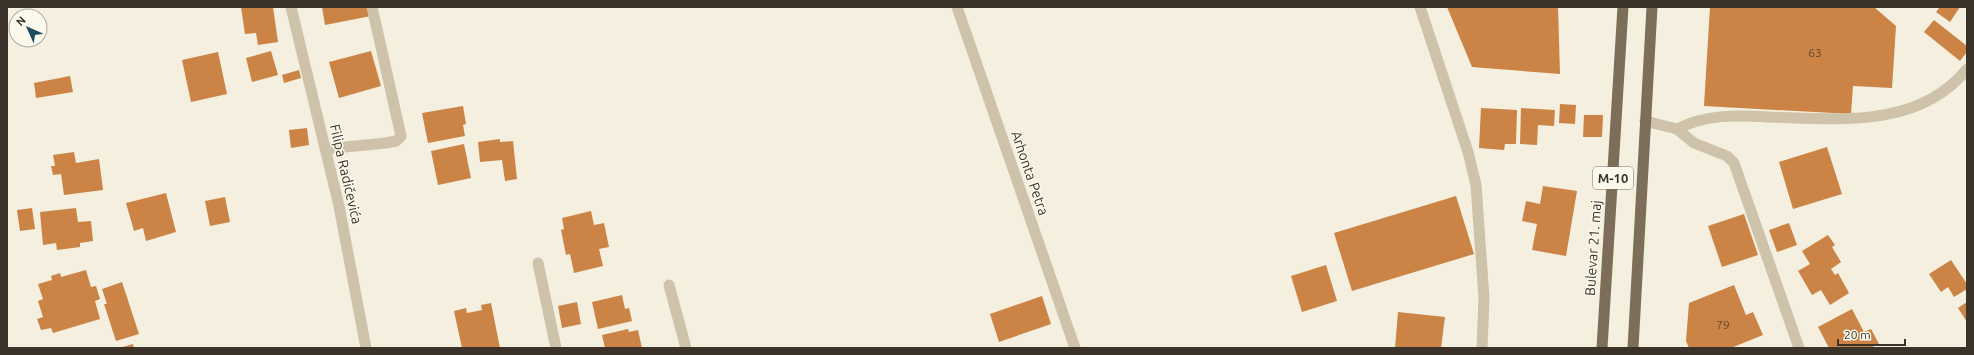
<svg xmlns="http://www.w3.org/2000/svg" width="1974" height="355" font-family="Ubuntu,sans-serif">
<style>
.building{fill:#cc8446}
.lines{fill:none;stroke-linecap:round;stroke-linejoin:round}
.minor{stroke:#cec2aa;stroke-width:11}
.primary{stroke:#7d6e5a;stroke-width:11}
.labels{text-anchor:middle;stroke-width:3;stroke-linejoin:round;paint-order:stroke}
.number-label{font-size:12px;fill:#5f4731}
.shield{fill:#fbf8ec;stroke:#756e64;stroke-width:1}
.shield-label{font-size:13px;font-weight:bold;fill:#3b332a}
.street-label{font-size:14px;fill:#3b332a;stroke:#fbf8ec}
</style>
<rect width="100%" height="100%" fill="#f4efdf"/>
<g class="building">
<path d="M241 7H273L278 42 258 45 256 33 245 34Z"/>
<path d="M322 7H369L371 16 325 25Z"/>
<path d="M1447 7H1558L1560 74 1472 67Z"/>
<path d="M1710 7H1874L1896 26 1892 88 1853 86 1851 114 1704 106Z"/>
<path d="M1940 7H1960L1950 22 1936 12Z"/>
<path d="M1934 20 1967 46V52L1960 61 1924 32Z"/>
<path d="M271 51 278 75 252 82 246 58Z"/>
<path d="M371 51 381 86 339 98 329 62Z"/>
<path d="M218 52 227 94 191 102 182 60Z"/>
<path d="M299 70 301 78 284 83 282 75Z"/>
<path d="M70 76 73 92 36 98 34 83Z"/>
<path d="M1560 104 1576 105 1575 124 1559 123Z"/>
<path d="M463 106 466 124 463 125 465 136 428 143 422 113Z"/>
<path d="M1481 108 1517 110 1516 144H1505L1504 150 1479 148Z"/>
<path d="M1521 108 1555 110 1554 126 1538 125 1537 145 1520 144Z"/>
<path d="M1584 115H1603L1602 137H1583Z"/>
<path d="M307 128 309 145 291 148 289 130Z"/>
<path d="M500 139V142L513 141 517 179 505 181 502 160 480 162 478 142Z"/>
<path d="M464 144 471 178 438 185 431 151Z"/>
<path d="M1827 147 1842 194 1793 209 1779 162Z"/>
<path d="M74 152 76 163 99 159 103 190 64 195 61 174 53 175 51 166H55L53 155Z"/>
<path d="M1543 186 1577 191 1566 256 1532 250 1537 224 1522 221 1526 201 1540 204Z"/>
<path d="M166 193 176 232 146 241 143 228 134 231 126 203Z"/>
<path d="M1456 196 1474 254 1352 291 1334 233Z"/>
<path d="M225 197 230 222 210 226 205 201Z"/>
<path d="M32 208 35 229 20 231 17 210Z"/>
<path d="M76 208 78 222 91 221 93 241 80 243V247L57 250 56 243 43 245 40 212Z"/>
<path d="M591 211 594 225 604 223 609 247 599 249 603 266 574 273 570 254 566 255 561 230 564 229 562 218Z"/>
<path d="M1744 214 1758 255 1722 267 1708 226Z"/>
<path d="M1789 223 1797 245 1777 252 1769 230Z"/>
<path d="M1828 235 1835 245 1832 247 1841 262 1831 269 1835 275 1838 273 1849 293 1830 305 1821 290 1812 295 1798 271 1810 264 1802 251Z"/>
<path d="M1951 260 1967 284V289L1954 297 1948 287 1941 292 1929 274Z"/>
<path d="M1326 265 1337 301 1302 312 1291 276Z"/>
<path d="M86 270 91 287 96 286 100 299 95 301 100 319 53 333 51 328 41 330 37 319 43 317 38 301 43 299 38 284 52 280 51 276 60 273 61 277Z"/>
<path d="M122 282 139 334 116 341 104 304H107L102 289Z"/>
<path d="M1734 285 1746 315 1753 312 1763 335 1731 348H1689L1686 341 1689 303Z"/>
<path d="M622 295 625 309 629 308 632 321 598 329 592 302Z"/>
<path d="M1042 296 1051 324 999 342 990 314Z"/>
<path d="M577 302 581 324 562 328 558 306Z"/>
<path d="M1967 302V322L1958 308Z"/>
<path d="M491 303 500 348H462L454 311 466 308 467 313 482 310 481 305Z"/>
<path d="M1852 309 1864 332 1871 329 1879 344 1870 348H1829L1818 327Z"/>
<path d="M1398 312 1445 317 1441 348H1395Z"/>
<path d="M628 329 629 332 638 330 642 348H605L602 335Z"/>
<path d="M133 344 134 348H119Z"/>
</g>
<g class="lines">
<g class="minor">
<path d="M291 7 339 206 366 348"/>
<path d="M957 7 1075 348"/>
<path d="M1420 7 1468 152 1476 185 1484 298 1482 348"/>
<path d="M1645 121 1677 129 1694 143 1727 156 1734 163 1799 348"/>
<path d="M1677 129C1706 114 1737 115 1769 117 1837 119 1919 129 1967 69"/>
<path d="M325 149 386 143 396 141 401 136 372 7"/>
<path d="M538 263 556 348"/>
<path d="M669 285 686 348"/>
</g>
<g class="primary">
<path d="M1602 348 1623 7"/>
<path d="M1633 348 1652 7"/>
</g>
</g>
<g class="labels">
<g class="number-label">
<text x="1815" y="57">63</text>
<text x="1723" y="329">79</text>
</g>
<rect class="shield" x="1593" y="167" width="40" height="22" rx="3"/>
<g class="shield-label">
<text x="1613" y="183">M-10</text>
</g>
<g class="street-label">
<text transform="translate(1030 173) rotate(71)" y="5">Arhonta Petra</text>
<text transform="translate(346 174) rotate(77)" y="5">Filipa Radičevića</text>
<text transform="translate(1593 248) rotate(-86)" y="5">Bulevar 21. maj</text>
</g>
</g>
<rect width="1974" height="355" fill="none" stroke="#3b332a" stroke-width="16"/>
<g transform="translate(28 28) rotate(315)"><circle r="19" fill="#fbf8ec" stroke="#aea99e"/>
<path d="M0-3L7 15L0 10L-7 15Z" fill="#1c4c5f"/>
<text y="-6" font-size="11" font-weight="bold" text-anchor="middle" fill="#3b332a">N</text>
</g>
<path d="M1838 339v6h67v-6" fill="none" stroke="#3b332a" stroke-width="2"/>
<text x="1844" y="339" font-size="12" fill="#3b332a" stroke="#fbf8ec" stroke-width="3" paint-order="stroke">20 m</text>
</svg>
